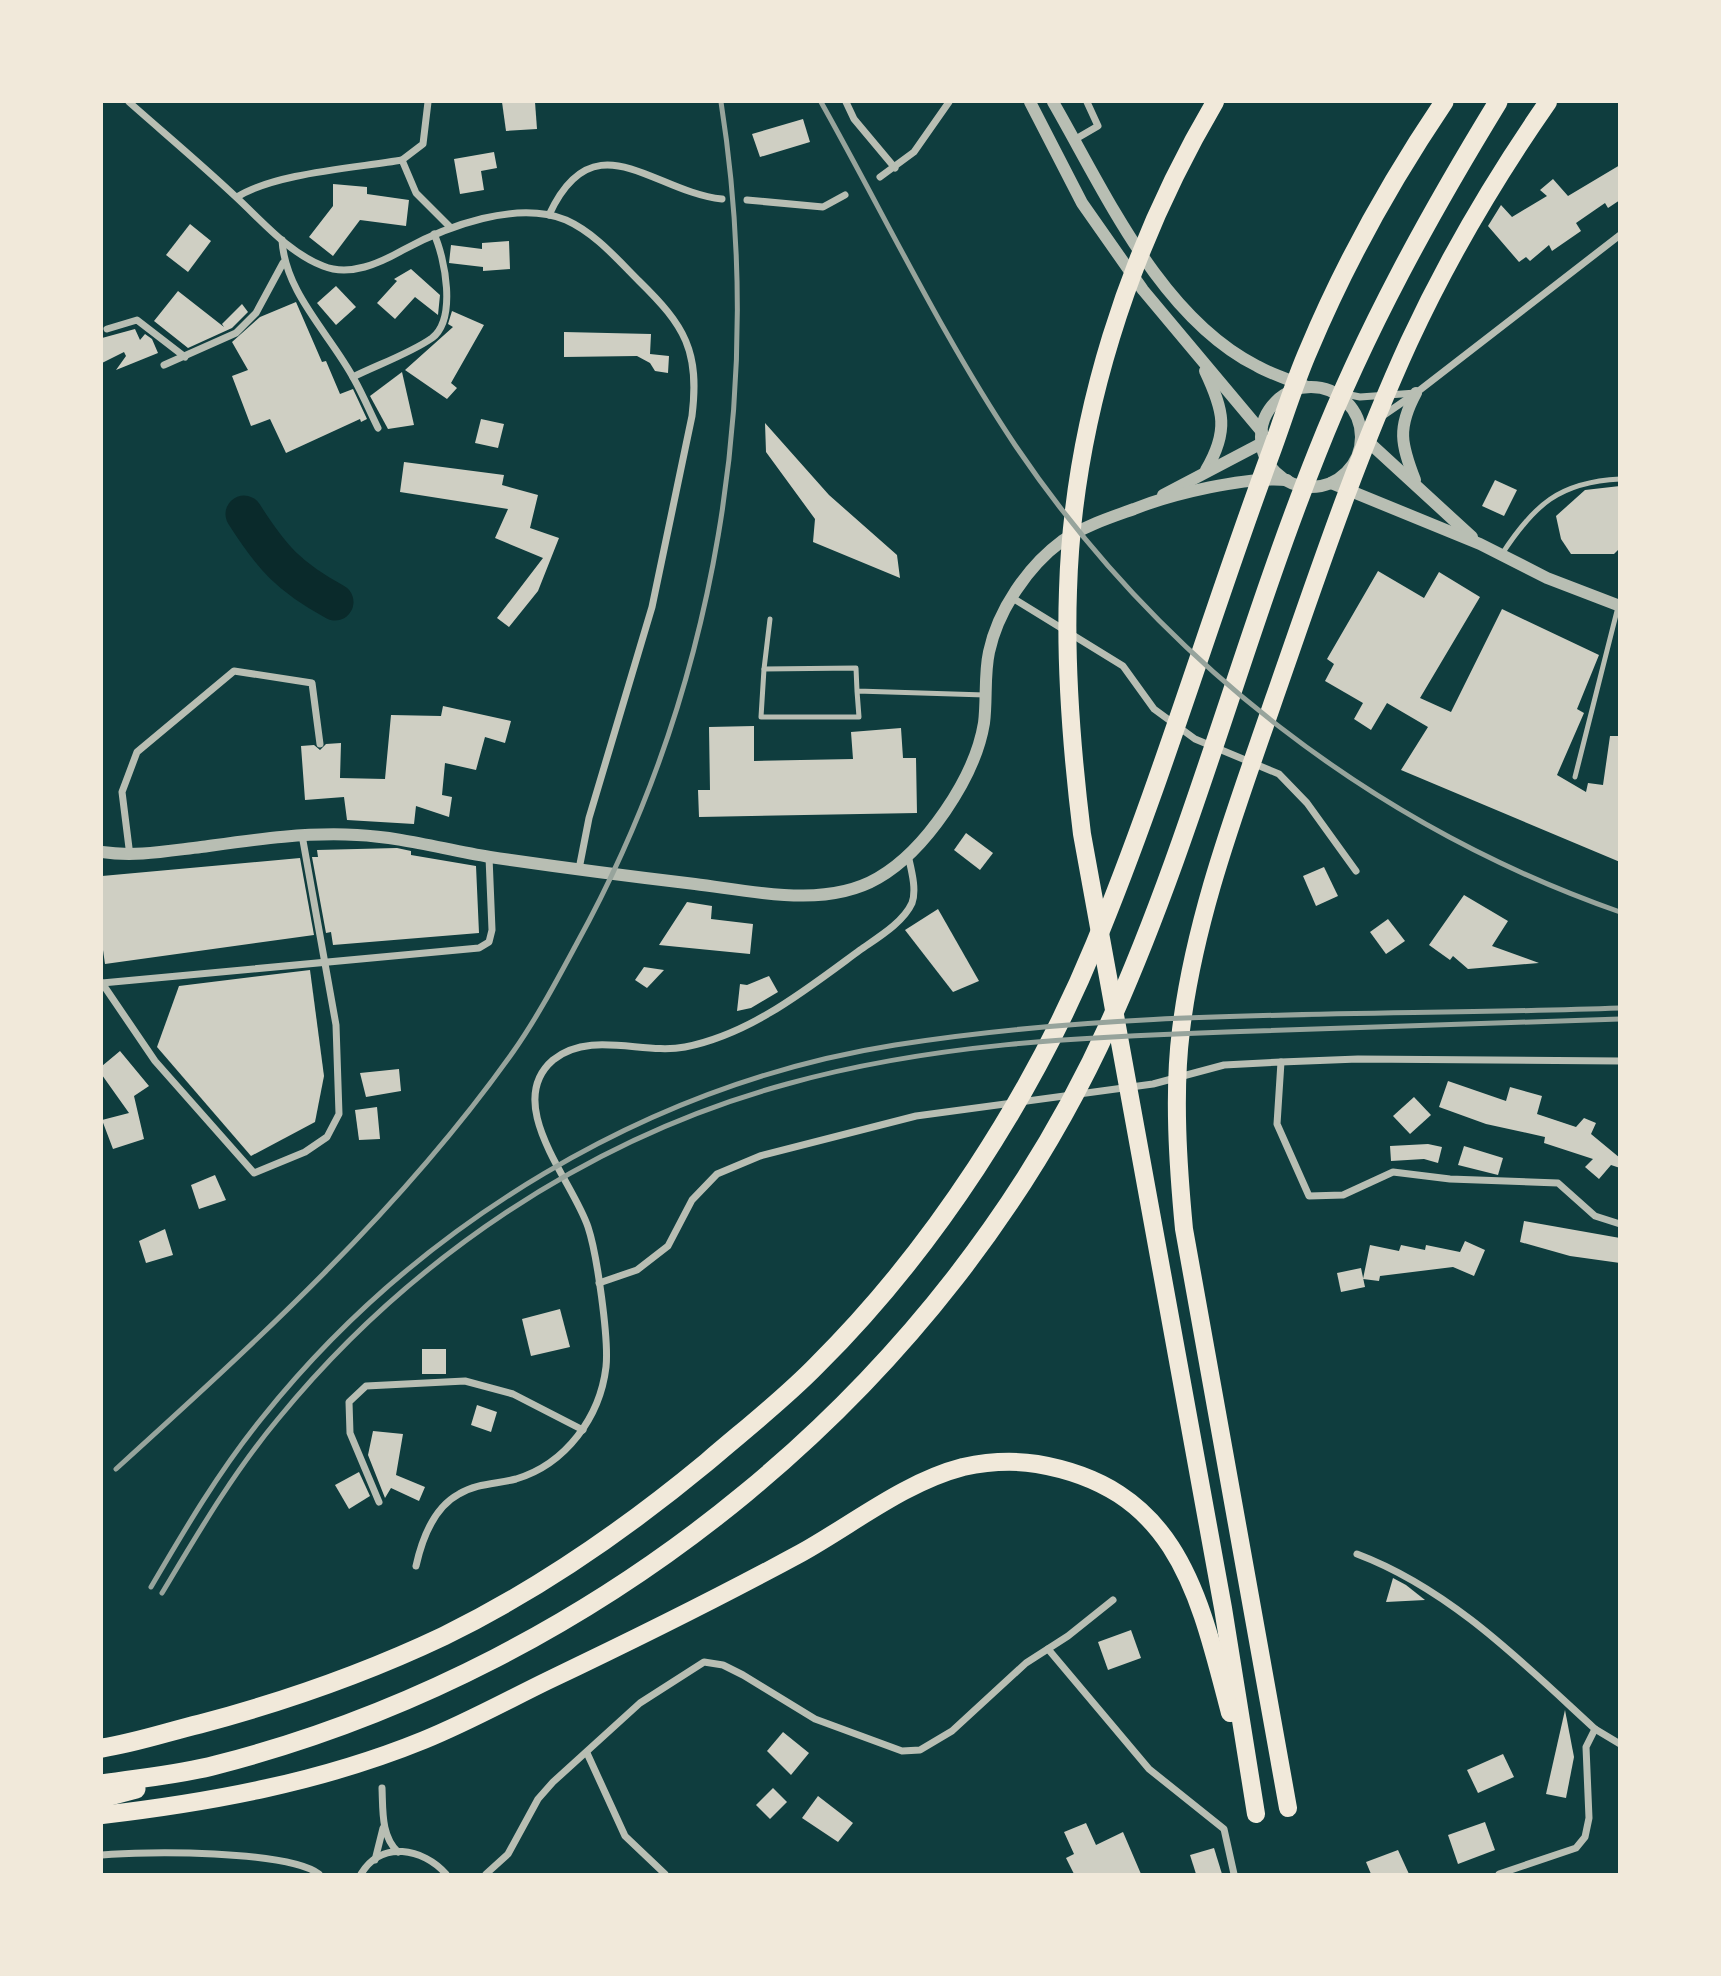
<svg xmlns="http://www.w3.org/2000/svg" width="1721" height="1976" font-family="'Noto Sans',sans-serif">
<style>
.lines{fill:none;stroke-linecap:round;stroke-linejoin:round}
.river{stroke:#0a2a2b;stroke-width:37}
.building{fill:#cfcfc3}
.service{stroke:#b8beb3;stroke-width:5}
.minor{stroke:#b8beb3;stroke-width:7}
.tertiary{stroke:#b8beb3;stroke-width:12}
.trunk{stroke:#f1e9da;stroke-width:18}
.motorway{stroke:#f1e9da;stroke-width:19}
.rail{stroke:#97a49c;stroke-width:5}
</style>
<rect width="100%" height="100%" fill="#0f3d3e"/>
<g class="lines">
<path class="river" d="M244 514C272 558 289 577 335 602"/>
</g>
<g class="building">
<path d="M502 102H535L537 129 506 131Z"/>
<path d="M803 119 810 142 760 157 752 134Z"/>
<path d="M494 152 497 168 481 171 484 190 460 194 454 159Z"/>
<path d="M1620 165V200L1608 208 1605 203 1576 223 1581 231 1552 251 1549 245 1530 261 1526 257 1519 262 1488 226 1501 205 1512 217 1547 196 1540 190 1553 179 1568 196Z"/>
<path d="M333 184 367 187V194L409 200 406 226 360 220 333 256 309 237 333 206Z"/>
<path d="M190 224 211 241 188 272 166 255Z"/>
<path d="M509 241 510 269 483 271V267L449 263 451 245 482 249V243Z"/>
<path d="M411 269 440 295 438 315 415 297 395 319 377 303 397 281 394 279Z"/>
<path d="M336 286 356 307 336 325 317 303Z"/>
<path d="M178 291 224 327 222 324 242 304 248 312 232 328 188 348 154 321Z"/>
<path d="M296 302 322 362 326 361 340 394 353 389 367 419 361 422 360 419 286 453 270 419 251 426 232 376 248 370 232 342 260 317Z"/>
<path d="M452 311 484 325 451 383 457 388 447 399 405 370 453 327 448 324Z"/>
<path d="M135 329 140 340 145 334 152 339 158 353 116 370 126 356 124 352 102 363V338Z"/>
<path d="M564 332 651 334 650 354 669 356 668 373 655 371 650 363 637 356 564 357Z"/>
<path d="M402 372 414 425 388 429 370 396Z"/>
<path d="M481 419 504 424 498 448 475 443Z"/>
<path d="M765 423 829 495 897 555 900 578 813 542 815 519 766 452Z"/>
<path d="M404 462 504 475 502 485 538 495 530 528 559 538 538 591 509 627 497 618 543 558 495 538 508 509 400 492Z"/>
<path d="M1495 480 1517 490 1504 516 1482 506Z"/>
<path d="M1620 486V548L1614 554H1571L1561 539 1556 516 1585 490Z"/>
<path d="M1378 571 1424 598 1439 572 1480 597 1420 698 1451 712 1502 609 1599 655 1577 709 1584 713 1557 775 1586 792 1588 783 1603 785 1610 736H1620V862L1401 770 1428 727 1387 703 1371 730 1354 719 1363 703 1325 681 1334 664 1327 659Z"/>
<path d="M443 706 511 721 505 743 485 737 476 770 445 763 442 795 452 797 449 817 416 806 414 824 347 820 344 797 305 800 301 746 314 745 320 750 326 744 341 743 340 778 385 779 391 715 441 716Z"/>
<path d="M754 726V761L853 759 851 732 901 728 903 758H916L917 813 699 817 698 790H710L709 727Z"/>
<path d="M966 833 993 853 980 870 954 850Z"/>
<path d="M397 848 411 851V855L476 866 479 933 333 945 331 932 326 933 312 857H318L317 850Z"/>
<path d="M300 858 314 935 105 964 102 943V876Z"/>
<path d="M1324 867 1338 896 1316 906 1303 876Z"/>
<path d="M1464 895 1508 921 1492 946 1539 963 1468 969 1453 956 1450 960 1429 945Z"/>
<path d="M687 902 712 906 711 919 753 924 750 954 659 945Z"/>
<path d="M938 909 979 981 953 992 905 930Z"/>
<path d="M1388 919 1405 941 1386 954 1370 932Z"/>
<path d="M644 967 664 970 647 988 635 980Z"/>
<path d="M310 970 324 1076 315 1122 251 1156 157 1047 179 986Z"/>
<path d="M769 976 778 992 751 1008 737 1011 740 984 747 985Z"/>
<path d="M120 1051 149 1086 134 1096 144 1139 113 1149 102 1120 129 1113 102 1075V1066Z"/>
<path d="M399 1069 401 1091 366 1097 360 1073Z"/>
<path d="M1448 1081 1506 1101 1510 1087 1542 1096 1537 1114 1576 1127 1584 1118 1596 1123 1591 1134 1620 1158V1168L1611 1165 1599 1179 1585 1167 1593 1159 1544 1143 1545 1137 1486 1124 1439 1107Z"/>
<path d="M1414 1097 1431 1115 1410 1134 1393 1116Z"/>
<path d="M377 1107 380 1139 359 1140 355 1110Z"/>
<path d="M1428 1144 1442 1147 1438 1163 1424 1159 1391 1161 1390 1146Z"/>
<path d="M1464 1146 1503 1158 1498 1175 1458 1165Z"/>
<path d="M215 1175 226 1200 199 1209 191 1185Z"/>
<path d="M1524 1221 1620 1238V1263L1570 1256 1520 1242Z"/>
<path d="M165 1229 173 1255 146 1263 139 1241Z"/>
<path d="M1465 1241 1485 1250 1474 1276 1453 1267 1380 1276 1379 1281 1363 1279 1370 1245 1399 1251 1401 1245 1425 1250 1426 1245 1460 1252Z"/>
<path d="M1361 1268 1365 1287 1341 1292 1337 1273Z"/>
<path d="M560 1309 570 1347 531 1356 522 1319Z"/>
<rect x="422" y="1349" width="24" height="25"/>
<path d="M477 1405 497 1412 491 1432 471 1425Z"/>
<path d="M373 1431 403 1434 396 1475 425 1487 419 1501 391 1488 385 1498 368 1455Z"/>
<path d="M359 1472 370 1496 349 1509 335 1485Z"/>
<path d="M1393 1578 1406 1585 1425 1600 1386 1602Z"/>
<path d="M1131 1630 1141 1658 1108 1670 1098 1642Z"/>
<path d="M1565 1710 1574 1757 1566 1798 1546 1794Z"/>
<path d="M783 1732 809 1753 791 1775 767 1751Z"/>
<path d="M1503 1754 1514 1777 1478 1793 1467 1770Z"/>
<path d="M773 1788 787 1802 770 1819 756 1805Z"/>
<path d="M818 1796 853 1823 838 1842 802 1818Z"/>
<path d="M1485 1822 1495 1850 1458 1864 1448 1835Z"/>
<path d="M1086 1823 1096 1845 1123 1832 1141 1874H1074L1066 1858 1074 1854 1064 1832Z"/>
<path d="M1214 1848 1222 1874H1196L1190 1855Z"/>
<path d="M1398 1850 1409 1874H1371L1366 1862Z"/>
</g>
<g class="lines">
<g class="service">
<path d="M1502 554C1534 505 1559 482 1620 479"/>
<path d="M764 669 770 619"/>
<path d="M857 691 859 717H761L764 669 856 668 857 691 985 695"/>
<path d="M1575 777 1618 607"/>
</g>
<g class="minor">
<path d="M129 102C164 133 201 164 236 197 262 221 289 253 323 266 350 277 380 263 403 250 447 226 517 200 566 220 595 233 617 259 639 281 685 326 700 351 692 416L652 607 589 818 579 869"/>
<path d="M846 102 854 119 895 168"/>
<path d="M1074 140 1098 126 1087 102"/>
<path d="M402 160 423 144 428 102"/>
<path d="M880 177 914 152 949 102"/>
<path d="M237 197C275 173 355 168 402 160L416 193 450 227"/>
<path d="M747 200 823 207 845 195"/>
<path d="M549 215C594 117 653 192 722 199"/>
<path d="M282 240C285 293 330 334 354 379 363 395 370 412 378 428"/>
<path d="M107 329 137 320 185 357"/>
<path d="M164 365 236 333 256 313 283 263"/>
<path d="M353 377C377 365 411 353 432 338 457 319 445 258 434 234"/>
<path d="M1330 391 1360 397 1416 393"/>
<path d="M1381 417 1416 393 1620 235"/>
<path d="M1011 597 1123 666 1154 709 1195 739 1279 774 1307 803 1356 871"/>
<path d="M130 856 122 792 137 752 234 671 312 683 320 744"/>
<path d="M102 983 155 1061 254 1173 305 1152 327 1137 339 1114 336 1025 302 835"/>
<path d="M102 983 479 948 489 942 492 930 489 857"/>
<path d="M1281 1062 1358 1059 1620 1061"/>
<path d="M599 1283 637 1270 668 1246 692 1200 717 1174 760 1156 916 1116 1153 1084 1224 1065 1281 1062 1277 1124 1309 1196 1343 1195 1393 1172 1450 1179 1558 1183 1595 1216 1620 1224"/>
<path d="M379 1502 350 1433 349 1402 366 1386 465 1381 513 1394 583 1430"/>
<path d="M1357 1554C1450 1589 1523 1663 1595 1729L1620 1744"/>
<path d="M416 1566C422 1539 433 1508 459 1494 477 1483 497 1484 516 1479 566 1464 600 1417 606 1367 609 1339 597 1254 588 1227 573 1181 502 1104 553 1060 590 1030 643 1055 685 1047 751 1034 807 989 860 950 877 938 903 923 912 903 917 889 911 869 908 855"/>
<path d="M1048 1649 1149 1769 1224 1829 1234 1874"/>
<path d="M587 1753 625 1836 665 1874"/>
<path d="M382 1788C383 1811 381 1836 398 1852"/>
<path d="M102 1855C144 1851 287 1850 319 1874"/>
<path d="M375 1860 383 1828"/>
<path d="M361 1874C381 1840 423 1848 446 1874"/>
<path d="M486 1874 508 1854 538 1799 553 1782 640 1703 704 1662 723 1665 743 1675 815 1719 902 1751 920 1750 952 1731 1026 1663 1068 1636 1113 1600"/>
<path d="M1499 1874 1576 1848 1585 1837 1589 1818 1586 1747 1595 1729"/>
</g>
<g class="tertiary">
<path d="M1030 102 1082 203 1143 290 1262 432"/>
<path d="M1053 102C1105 192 1160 317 1257 366 1273 375 1291 380 1307 387"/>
<path d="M1205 371C1224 411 1229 431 1206 470"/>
<circle cx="1311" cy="437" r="50"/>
<path d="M1362 436 1472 537"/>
<path d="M1415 480C1401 444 1397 428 1416 393"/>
<path d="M1331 483 1480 544 1547 578 1620 606"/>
<path d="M1163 495 1262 443"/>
<path d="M102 852C135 857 167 851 201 847 252 840 304 832 357 835 402 837 446 850 490 857 558 867 627 876 695 884 752 891 825 909 878 878 925 851 975 778 984 723 987 700 984 675 989 652 998 610 1028 566 1062 541 1084 526 1109 518 1134 509 1171 494 1247 476 1287 480"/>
</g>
<g class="trunk">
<path d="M1215 102C1129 248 1073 420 1068 590 1065 672 1072 753 1082 834L1223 1608 1256 1814"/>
<path d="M1288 1808 1184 1229C1178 1166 1173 1093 1181 1030 1195 916 1237 807 1274 699 1316 579 1356 458 1409 342 1448 258 1495 178 1548 102"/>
<path d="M102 1815C212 1802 321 1782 424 1740 466 1723 506 1701 547 1681 633 1640 718 1598 801 1553 853 1524 905 1482 963 1467 986 1462 1013 1460 1037 1464 1178 1488 1199 1595 1230 1713"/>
</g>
<g class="motorway">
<path d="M102 1748C135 1743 167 1732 200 1724 283 1702 366 1673 444 1636 538 1590 626 1529 707 1462 744 1430 783 1400 817 1365 933 1250 1033 1095 1095 944 1161 784 1210 617 1270 455 1283 420 1294 383 1309 349 1345 263 1392 179 1444 102"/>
<path d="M102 1784C139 1778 179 1775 216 1765 601 1666 946 1386 1110 1022 1193 837 1242 641 1317 453 1366 329 1429 215 1498 102"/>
<path d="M102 1798 136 1789"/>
</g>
<g class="rail">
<path d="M821 102C885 216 942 336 1015 445 1160 660 1374 826 1620 912"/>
<path d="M116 1469C258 1340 401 1210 513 1052 537 1018 557 980 577 943 717 689 766 388 721 102"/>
<path d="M151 1587C185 1529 219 1471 262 1418 417 1224 649 1084 895 1045 1134 1007 1378 1017 1620 1008"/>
<path d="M162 1593C198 1533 233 1473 278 1419 408 1260 588 1138 787 1084 930 1044 1079 1037 1226 1032 1357 1027 1488 1023 1620 1019"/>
</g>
</g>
<rect width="1721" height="1976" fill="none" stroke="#f1e9da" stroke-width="206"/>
</svg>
